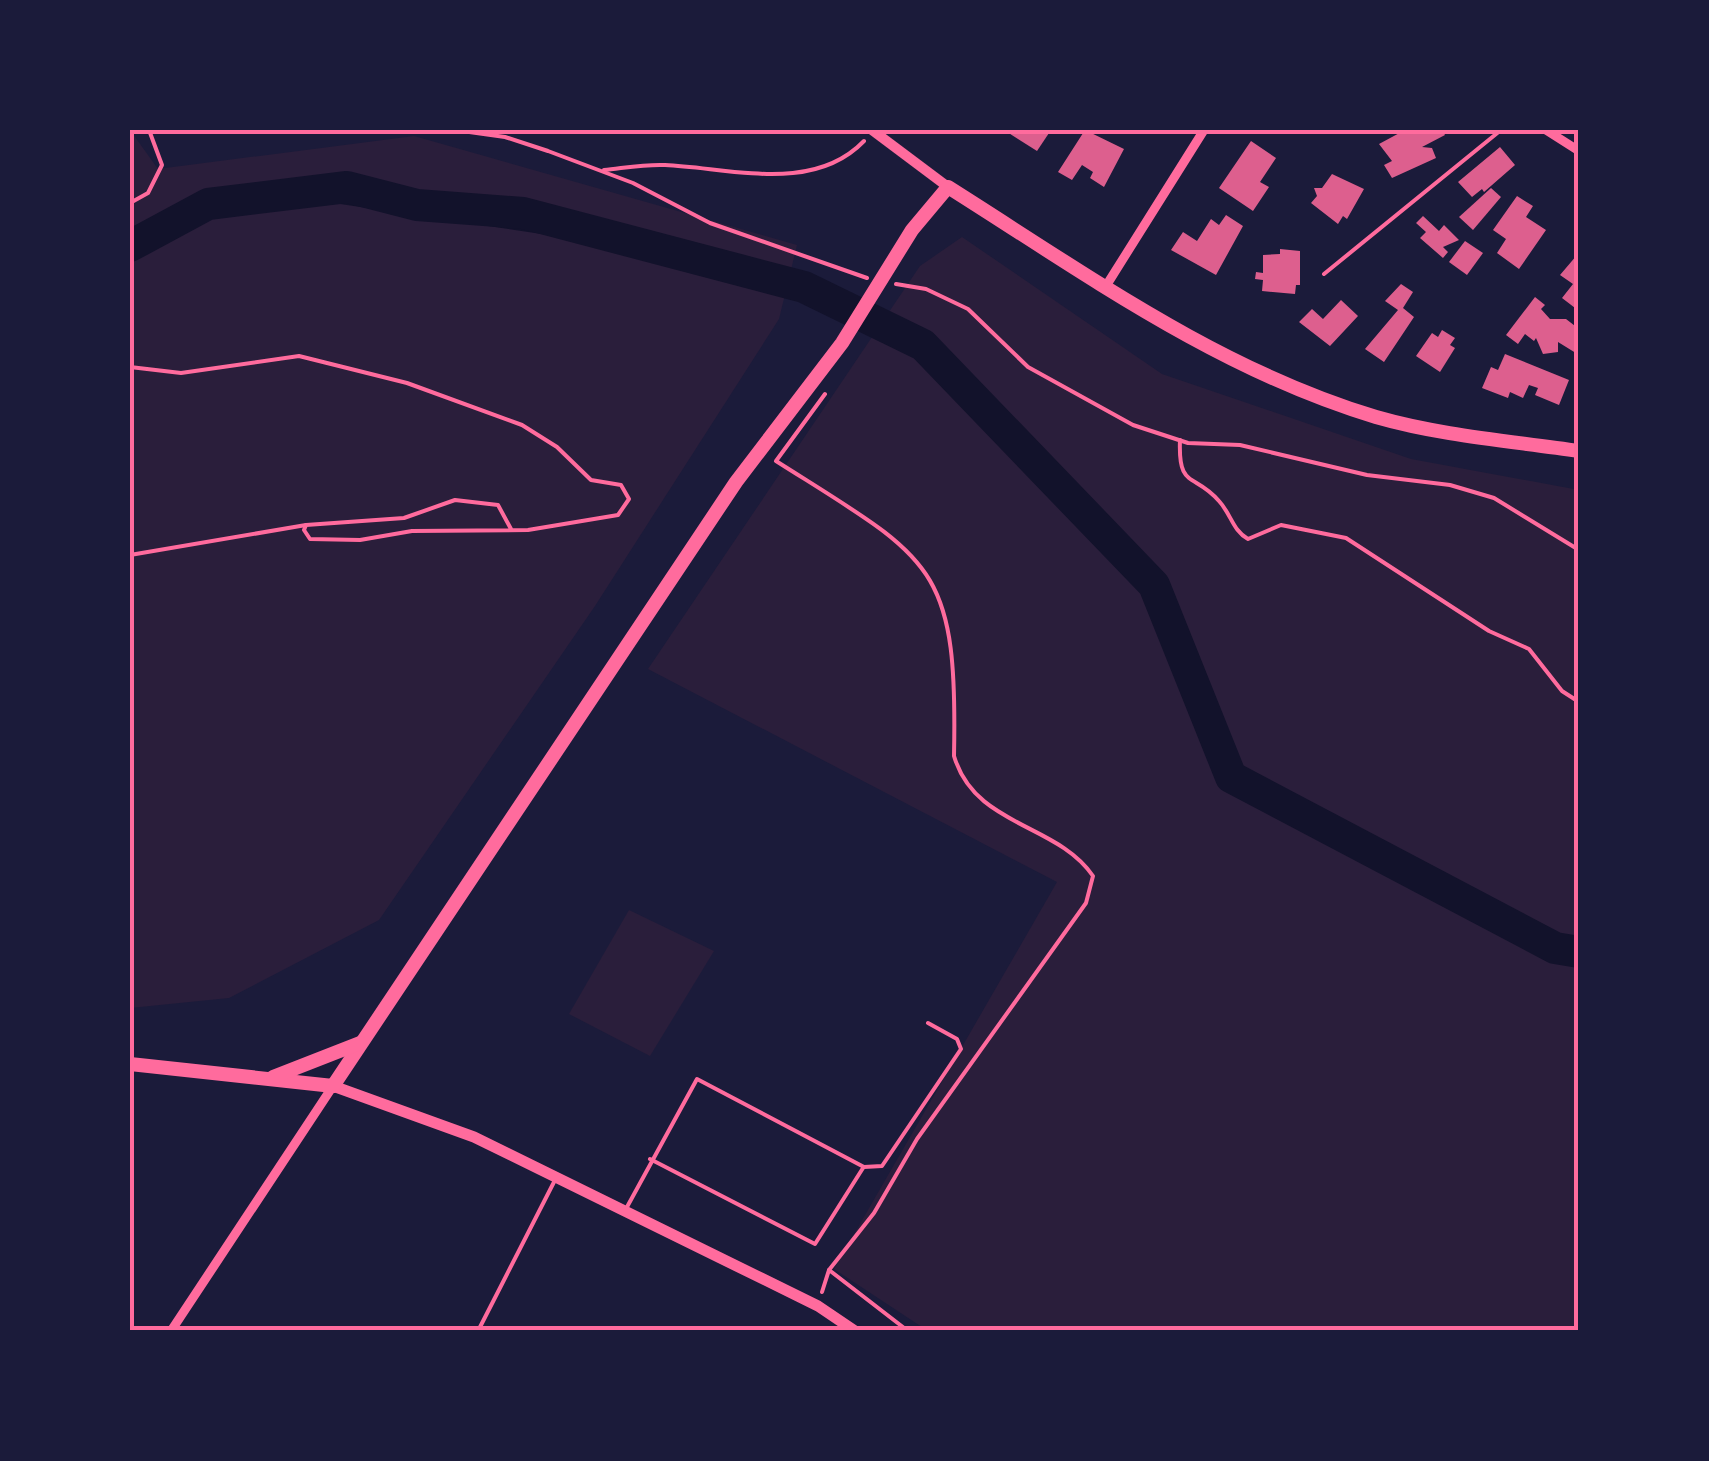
<svg xmlns="http://www.w3.org/2000/svg" width="1709" height="1461" font-family="'Alegreya Sans',sans-serif">
<style>
.green{fill:#2a1e3b}
.water{fill:#12122b}
.lines{fill:none;stroke-linecap:round;stroke-linejoin:round}
.river{stroke:#12122b;stroke-width:32}
.building{fill:#dd5f8e}
.path{stroke:#ff6b9d;stroke-width:4}
.service{stroke:#ff6b9d;stroke-width:4}
.minor{stroke:#ff6b9d;stroke-width:9}
.tertiary{stroke:#ff6b9d;stroke-width:10}
.secondary{stroke:#ff6b9d;stroke-width:11}
.primary{stroke:#ff6b9d;stroke-width:14}
.neatline{fill:none;stroke:#ff6b9d;stroke-width:4}
</style>
<rect width="100%" height="100%" fill="#1b1b3a"/>
<g class="green">
<path d="M130 130 158 169 414 136 797 245 779 319 595 606 379 920 229 998 130 1008Z"/>
<path d="M962 237 1162 374 1411 459 1579 490V1331H928L834 1269 1057 882 648 669 920 266Z"/>
<path d="M629 910 714 951 650 1056 569 1014Z"/>
</g>
<path class="water" d="M323 195 581 234 769 282 766 291 568 238 320 201 213 218 130 262V253L207 211Z"/>
<g class="lines">
<path class="river" d="M130 246 208 204 347 187 417 205 523 213 804 287 923 345 1154 585 1231 777 1555 948 1579 952"/>
</g>
<g class="building">
<path d="M1004 130H1051L1037 151Z"/>
<path d="M1085 130 1124 149 1104 187 1090 178 1093 172 1082 165 1072 180 1058 172Z"/>
<path d="M1405 130H1442L1445 135 1422 147 1432 148 1436 158 1392 178 1384 165 1392 161 1379 144Z"/>
<path d="M1251 141 1276 158 1260 182 1269 187 1253 211 1219 188Z"/>
<path d="M1500 147 1515 165 1484 192 1482 189 1472 197 1458 182Z"/>
<path d="M1332 174 1364 189 1347 219 1343 216 1338 224 1311 203 1317 196 1314 188H1322Z"/>
<path d="M1491 188 1501 197 1473 230 1459 217Z"/>
<path d="M1517 196 1533 206 1526 217 1546 230 1519 269 1497 253 1506 239 1493 230Z"/>
<path d="M1226 215 1243 226 1216 275 1171 250 1183 232 1197 241 1211 219 1219 225Z"/>
<path d="M1423 216 1439 231 1444 225 1459 240 1443 247 1448 252 1443 258 1420 238 1426 232 1416 223Z"/>
<path d="M1465 241 1483 253 1467 275 1449 262Z"/>
<path d="M1280 249 1300 251V285H1296L1295 294 1262 291 1263 280 1255 279 1256 272 1263 273V255L1280 254Z"/>
<path d="M1577 255 1579 256V311L1562 298 1573 284 1560 275Z"/>
<path d="M1401 284 1413 292 1403 308 1414 317 1384 362 1365 349 1398 310 1385 301Z"/>
<path d="M1535 297 1545 305 1541 309 1550 319H1566L1579 329V355L1558 342V352L1543 354 1536 338 1534 341 1525 334 1518 344 1506 335Z"/>
<path d="M1341 300 1358 316 1330 346 1299 322 1312 309 1323 319Z"/>
<path d="M1442 330 1455 338 1450 345 1455 348 1440 372 1416 356 1432 333 1438 337Z"/>
<path d="M1505 354 1569 380 1559 405 1535 395 1538 388 1529 385 1523 398 1510 392 1508 398 1482 388 1491 367 1498 370Z"/>
</g>
<g class="lines">
<g class="path">
<path d="M455 130 505 137 548 151 633 183 710 223 867 278"/>
<path d="M604 170C624 168 645 164 665 165 731 168 813 194 864 141"/>
<path d="M896 284 926 289 968 309 1028 367 1133 425 1188 443 1240 445 1367 475 1450 485 1494 498 1579 550"/>
<path d="M1180 440C1178 490 1194 472 1219 501 1231 514 1233 531 1248 539L1281 525 1346 538 1489 631 1529 649 1562 691 1579 702"/>
<path d="M829 1270 908 1331"/>
<path d="M822 1292 829 1270 874 1213 917 1139 1086 903 1093 876C1057 823 975 827 954 756 958 562 932 560 776 461L825 394"/>
</g>
<g class="service">
<path d="M130 203 148 193 162 165 149 130"/>
<path d="M1324 274 1501 130"/>
<path d="M130 367 181 373 299 356 407 383 522 425 557 447 591 480 621 485 629 499 618 515 528 530 412 531 360 540 310 539 304 530 306 525 404 518 455 500 498 505 511 529"/>
<path d="M130 555 306 525"/>
<path d="M650 1159 815 1244 863 1168"/>
<path d="M627 1207 697 1079 864 1167 882 1166 961 1049 957 1039 928 1023"/>
<path d="M478 1331 554 1182"/>
</g>
<g class="minor">
<path d="M1546 130 1579 151"/>
<path d="M1106 286 1204 130"/>
<path d="M171 1331 333 1086"/>
</g>
<path class="tertiary" d="M872 130 948 187"/>
<path class="secondary" d="M333 1086 474 1137 818 1306 855 1331"/>
<g class="primary">
<path d="M130 1064 333 1086 736 482 842 343 912 230 948 187C1086 274 1219 370 1376 417 1442 436 1512 441 1579 451"/>
<path d="M273 1077 360 1043"/>
</g>
</g>
<rect width="1709" height="1461" fill="none" stroke="#1b1b3a" stroke-width="265"/>
<rect x="132" y="132" width="1444" height="1196" class="neatline"/>
</svg>
